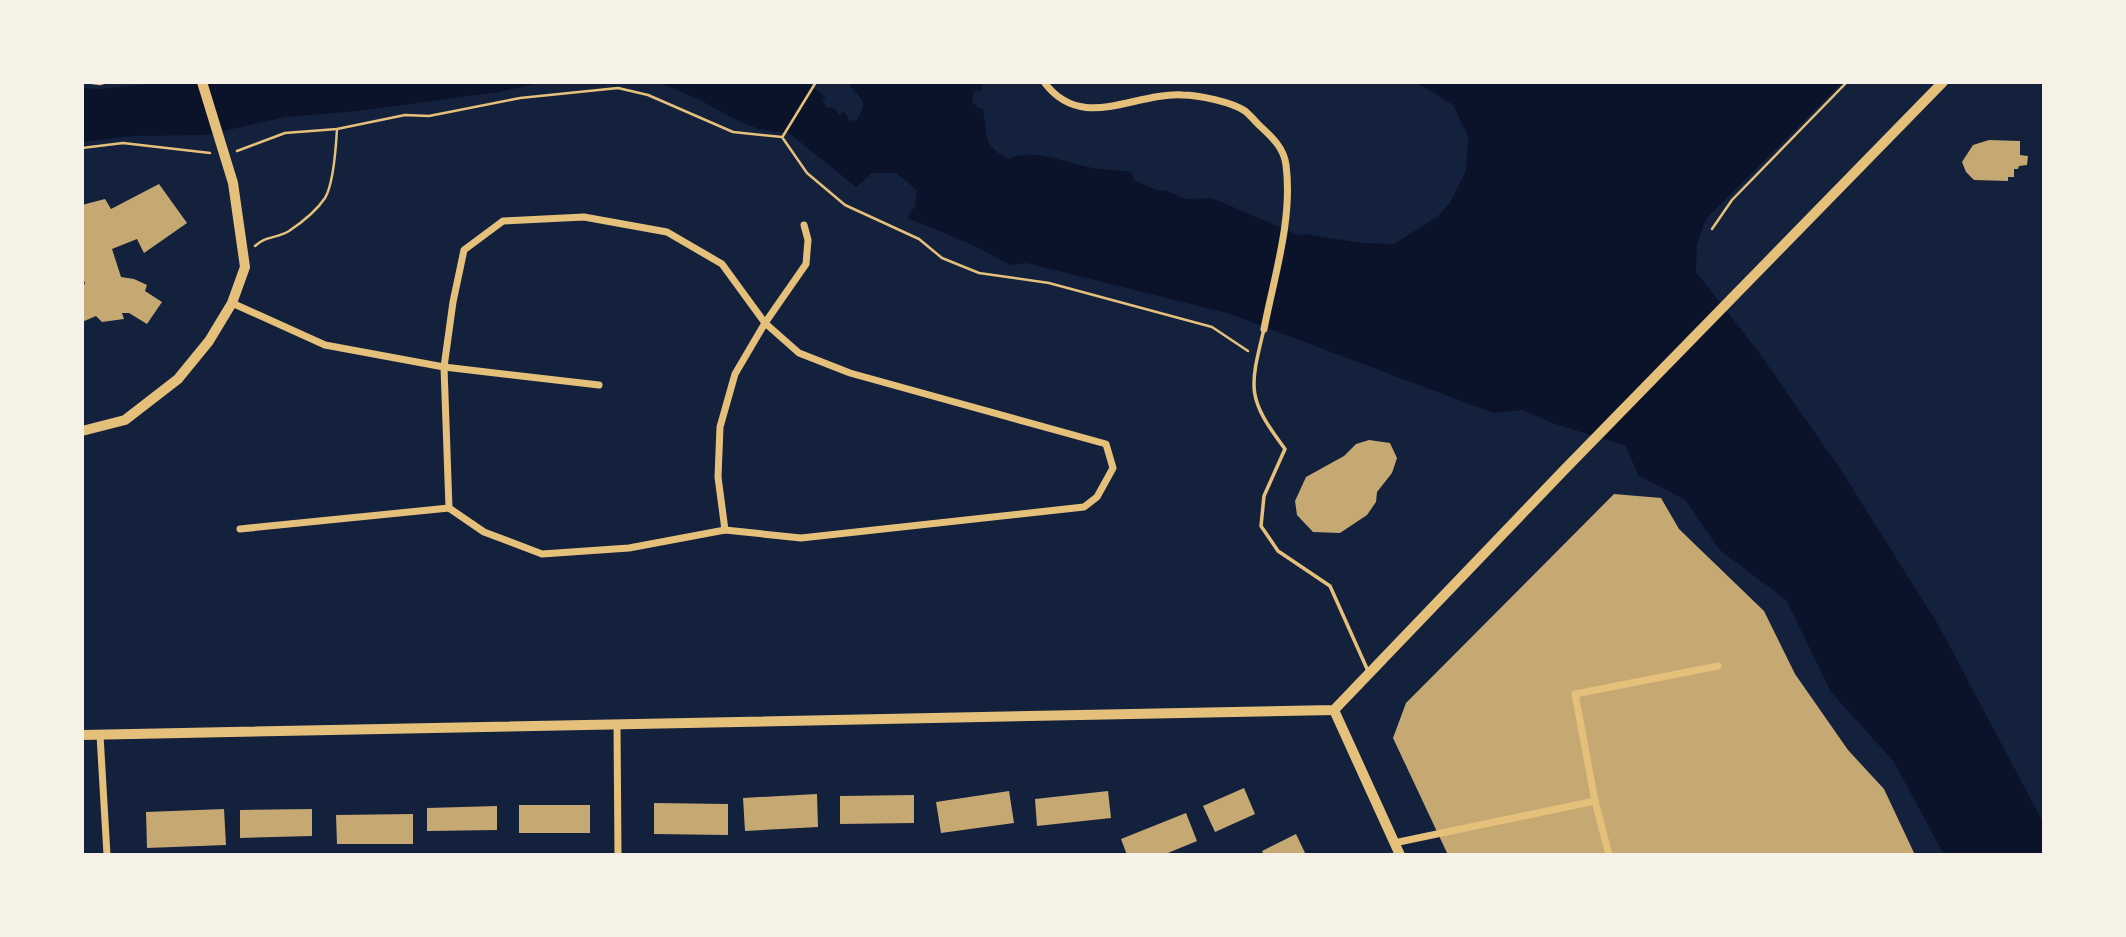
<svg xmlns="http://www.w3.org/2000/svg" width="2126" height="937" font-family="'Open Sans',sans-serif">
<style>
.water{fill:#0b132b}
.building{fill:#c6a872}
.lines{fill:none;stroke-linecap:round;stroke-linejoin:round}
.path{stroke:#e5c07b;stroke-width:2.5}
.service{stroke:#e5c07b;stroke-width:3.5}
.minor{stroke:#e5c07b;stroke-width:7}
.tertiary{stroke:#e5c07b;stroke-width:10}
.secondary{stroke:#e5c07b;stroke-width:10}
</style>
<rect width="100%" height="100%" fill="#14213d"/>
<g class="water">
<path d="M167 82H545L499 92 358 111 286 117 205 135 133 136 82 142V88L101 89Z"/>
<path d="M658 82H805L826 97 822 100 826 107 836 109 839 115 844 111 850 121 857 120 863 107V101L847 82H983L982 91 977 90 973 94 972 101 977 107 983 109C988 137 982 144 1008 159 1033 147 1063 162 1088 167 1103 170 1117 170 1132 172L1134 180 1156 190H1165L1185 199 1212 198 1298 235 1305 234 1361 243 1394 244 1438 216 1450 203 1466 170 1468 136 1453 105 1416 82H1843L1706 219 1697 244 1696 272 1758 351 1841 470 1939 626 2044 824V855H1944L1894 762 1831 692 1786 600 1720 550 1685 500 1638 475 1626 446 1552 423 1522 410 1493 413 1230 314 1026 263 1010 265 973 245 907 218 915 206 917 190 896 173H872L856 187 789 133 759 129 738 121 698 99Z"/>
</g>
<g class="building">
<path d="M1989 140 2020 141V155L2028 156 2027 165 2019 166 2018 169H2014V177H2008V181L1974 180 1966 172 1962 162 1973 145Z"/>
<path d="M159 184 187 223 144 253 137 239 112 249 121 277 134 279 147 285 145 291 162 302 147 324 129 313H122L124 319 102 322 96 316 82 322V285L85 284 82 273V205L105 199 111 209Z"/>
<path d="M1369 440 1390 443 1397 458 1392 473 1377 492 1376 502 1367 515 1340 533 1313 532 1297 515 1295 501 1306 477 1344 456 1356 444Z"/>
<path d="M1614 494 1661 498 1679 529 1764 611 1795 674 1848 750 1884 789 1915 855H1448L1393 738 1406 703Z"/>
<path d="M1244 788 1255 814 1215 832 1203 806Z"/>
<path d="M1009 791 1014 823 941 833 936 802Z"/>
<path d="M1108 791 1111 818 1037 826 1035 799Z"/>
<path d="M817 794 818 827 745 831 743 798Z"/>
<path d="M914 795V823L840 824V796Z"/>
<path d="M654 803 728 804V835L654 834Z"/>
<rect x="519" y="805" width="71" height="28"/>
<path d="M497 806V830L427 831V808Z"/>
<path d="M224 809 226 845 147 848 146 812Z"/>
<path d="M312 809V836L240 838V810Z"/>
<path d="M1186 813 1197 841 1163 855H1127L1121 839Z"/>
<path d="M413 814V844H337L336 815Z"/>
<path d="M1296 834 1306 855H1264L1262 851Z"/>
</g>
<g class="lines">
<g class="path">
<path d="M85 82 100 84 107 82"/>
<path d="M783 136 816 82"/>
<path d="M82 148 123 143 210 153"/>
<path d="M237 151 285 133 337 129 405 115 429 116 520 98 618 88 648 95 733 132 782 137 807 173 845 205 919 239 942 258 979 273 1049 283 1212 327 1248 351"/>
<path d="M1712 229 1732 200 1847 82"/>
<path d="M255 246C267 235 276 239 289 231 301 223 317 210 325 198 334 183 336 147 337 129"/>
</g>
<path class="service" d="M1264 329C1249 390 1247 398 1285 449L1264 496 1261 526 1278 551 1330 586 1368 671"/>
<g class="minor">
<path d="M1044 82C1082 133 1133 92 1183 95 1198 95 1232 102 1245 111 1250 115 1255 121 1260 126 1272 137 1284 148 1286 165 1293 219 1274 277 1264 329"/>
<path d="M584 217 667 232 722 264 765 323 799 353 850 373 1106 444 1113 468 1097 497 1084 507 801 538 725 530 629 548 542 554 484 532 449 508 444 367 453 302 464 250 503 221Z"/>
<path d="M232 303 325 345 444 367 599 385"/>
<path d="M240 529 449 508"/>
<path d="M725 530 718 477 720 427 735 374 765 323 806 264 808 240 804 225"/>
<path d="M617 724 618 855"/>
<path d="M100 735 107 855"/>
<path d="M1394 843 1595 801"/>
<path d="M1609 855 1595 801 1575 694 1718 666"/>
</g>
<g class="tertiary">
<path d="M82 431 125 420 178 379 209 341 232 303 245 267 233 183 202 82"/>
<path d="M82 735 1334 710 1566 468 1943 82"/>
</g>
<path class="secondary" d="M1334 710 1400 855"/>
</g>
<rect width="2126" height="937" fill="none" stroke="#f6f1e7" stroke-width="168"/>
</svg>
